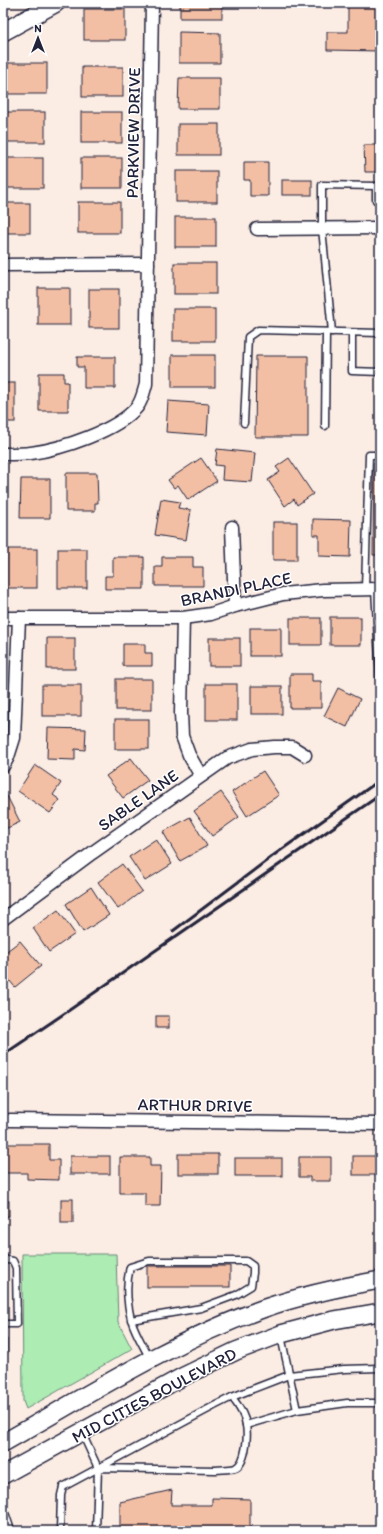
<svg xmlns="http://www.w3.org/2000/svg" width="383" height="1534" font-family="Itim,sans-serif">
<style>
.green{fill:#adecb3;stroke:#688777}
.building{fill:#f3bfa4;stroke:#22223b}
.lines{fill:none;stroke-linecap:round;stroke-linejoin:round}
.lane-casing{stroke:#22223b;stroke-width:9}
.street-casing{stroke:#22223b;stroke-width:15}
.secondary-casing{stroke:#22223b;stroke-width:20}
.lane{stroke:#fff;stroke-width:6}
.street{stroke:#fff;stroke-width:12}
.secondary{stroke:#fff;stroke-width:17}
.rail{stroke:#22223b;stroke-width:3}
.labels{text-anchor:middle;stroke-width:3;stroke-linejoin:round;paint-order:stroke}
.street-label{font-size:17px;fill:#22223b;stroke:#fff}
</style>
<rect width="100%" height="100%" fill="#fbece4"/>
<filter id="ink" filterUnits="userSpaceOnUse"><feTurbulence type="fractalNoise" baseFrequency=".025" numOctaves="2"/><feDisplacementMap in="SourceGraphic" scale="8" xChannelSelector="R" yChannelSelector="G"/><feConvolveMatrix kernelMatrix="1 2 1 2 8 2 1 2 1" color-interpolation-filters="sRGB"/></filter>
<g filter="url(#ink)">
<path class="green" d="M22 1254H116L118 1322 132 1349 26 1409 23 1401Z"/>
<g class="building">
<rect x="180" y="3" width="42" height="15"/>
<path d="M348 3H380V51L327 50V32H348Z"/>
<rect x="84" y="9" width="41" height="31"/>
<path d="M179 32 220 33V63H179Z"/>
<rect x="5" y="63" width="42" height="31"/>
<rect x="82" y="67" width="41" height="30"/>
<path d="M179 78H220V109H178Z"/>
<rect x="4" y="112" width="41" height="30"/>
<rect x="81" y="112" width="41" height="31"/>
<rect x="178" y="124" width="41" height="31"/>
<path d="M364 145H380V172H365Z"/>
<rect x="3" y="158" width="40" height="30"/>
<rect x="81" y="158" width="41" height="30"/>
<path d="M244 162H268V196H250V180H244Z"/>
<rect x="176" y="171" width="41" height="31"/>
<rect x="282" y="180" width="30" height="15"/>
<rect x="78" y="202" width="42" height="31"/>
<rect x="3" y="203" width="27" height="30"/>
<rect x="175" y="217" width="41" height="30"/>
<rect x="174" y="263" width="42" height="31"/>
<rect x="38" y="288" width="32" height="37"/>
<rect x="89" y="289" width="30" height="39"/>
<rect x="173" y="309" width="42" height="32"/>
<rect x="172" y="355" width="43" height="32"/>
<path d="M256 356H308V437H255Z"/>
<path d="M77 357H115V388H84V367H77Z"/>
<path d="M39 373H64V382H68V411H39Z"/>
<rect x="3" y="383" width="12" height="39"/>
<path d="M168 401 209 404 207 435 166 432Z"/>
<path d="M217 449 255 453 252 482 222 480 223 466 215 465Z"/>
<path d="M201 458 217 481 188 500 178 485 174 488 168 480Z"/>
<path d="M289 458 313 494 297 505 294 499 285 506 268 480 280 472 276 467Z"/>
<path d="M374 462H380V555H373Z"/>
<path d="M66 473H97L98 503H95V511H66Z"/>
<path d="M21 479H50V518H20Z"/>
<rect x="3" y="480" width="2" height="37"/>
<path d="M161 499 180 502 178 508 191 510 186 540 155 535Z"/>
<path d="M313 519 351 520 350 557 319 556V535H313Z"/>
<rect x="273" y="522" width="24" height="38"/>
<rect x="6" y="549" width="31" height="39"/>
<rect x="58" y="549" width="29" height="39"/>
<path d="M113 557H144V589H105V576H113Z"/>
<path d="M162 557H193V567H203V586H155V567H162Z"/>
<rect x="330" y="617" width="31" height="28"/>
<rect x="290" y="618" width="31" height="27"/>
<rect x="250" y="628" width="31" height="28"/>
<rect x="47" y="638" width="28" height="31"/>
<rect x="209" y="638" width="31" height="28"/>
<path d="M123 644H145V653H152V666H123Z"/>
<path d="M290 674H312V681H321V708H290Z"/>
<rect x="116" y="679" width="36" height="31"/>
<rect x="206" y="684" width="31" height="36"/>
<rect x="42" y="685" width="39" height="31"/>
<rect x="251" y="686" width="31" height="28"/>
<path d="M338 688 360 699 347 727 324 716Z"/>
<rect x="115" y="719" width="34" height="30"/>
<path d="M48 728 86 729 85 750 75 749V760L47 759Z"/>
<path d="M131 758 148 780 123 798 106 776Z"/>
<path d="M35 765 61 783 53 795 60 800 50 813 18 791Z"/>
<path d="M263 771 279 795 247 816 232 792Z"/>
<path d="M221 792 239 817 212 836 194 811Z"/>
<path d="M7 796 20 822 3 830V798Z"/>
<path d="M190 817 207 846 180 861 163 832Z"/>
<path d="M156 839 172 864 145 881 129 857Z"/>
<path d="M122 864 142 891 118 909 98 882Z"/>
<path d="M91 887 109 915 83 932 66 904Z"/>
<path d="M58 910 75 934 49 952 33 928Z"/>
<path d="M20 941 41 966 15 987 3 973V954Z"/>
<rect x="156" y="1016" width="13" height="12"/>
<path d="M3 1144H49V1160H59V1180L27 1179V1173H3Z"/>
<rect x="178" y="1154" width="40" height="20"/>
<rect x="70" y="1156" width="40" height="18"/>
<rect x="353" y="1156" width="27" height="19"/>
<path d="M120 1157H150V1166H161L160 1206H145V1193H120Z"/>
<path d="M299 1157H331V1181H310V1177H299Z"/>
<rect x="235" y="1158" width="47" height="18"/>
<rect x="61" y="1199" width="12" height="24"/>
<rect x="3" y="1201" width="6" height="15"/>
<rect x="147" y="1266" width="83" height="21"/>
<path d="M3 1339H7V1355L3 1354Z"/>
<rect x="3" y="1391" width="4" height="15"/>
<path d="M172 1490 171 1505H212V1498L250 1499V1531H120V1502Z"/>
</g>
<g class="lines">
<g class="lane-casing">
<g id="lane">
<path d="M332 332 322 228V185L376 186V200H380"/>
<path d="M352 333V371L380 372"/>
<path d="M244 423 248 337 258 330 380 333"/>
<path d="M325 426 326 332"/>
<path d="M365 589 369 455H380"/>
<path d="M375 589 380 678"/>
<path d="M3 1259 13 1261 16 1268 17 1324H3"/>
<path d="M131 1320 201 1308 236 1295 251 1286 253 1273V1266L246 1261H149L130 1267C126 1283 127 1303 131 1319 135 1333 144 1347 150 1359"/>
<path d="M281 1336 297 1410 347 1403H380"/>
<path d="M232 1397 289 1375 344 1369 380 1368"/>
<path d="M246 1425 297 1410"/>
<path d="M82 1433 98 1468 96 1531"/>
<path d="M60 1531 61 1495 63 1487 214 1406 232 1397C238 1405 245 1415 246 1425 248 1436 246 1464 235 1468 229 1470 221 1469 216 1470L98 1468"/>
</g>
</g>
<g class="street-casing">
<g id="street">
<path d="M257 229 380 228"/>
<path d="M3 265 148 264"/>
<path d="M3 454C12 454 22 454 31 453 61 449 117 431 137 407 142 401 144 391 146 384L152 3"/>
<path d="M232 527 235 606"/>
<path d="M3 618H183L211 614 235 606 283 594 323 590 380 589"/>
<path d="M183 618 181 713 182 736 189 755 201 776"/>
<path d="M3 766 8 757 14 738 19 618"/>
<path d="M3 919 92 853 227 758 252 749 274 747H292L305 755"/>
<path d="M10 1120 380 1124"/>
<path d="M3 1516 8 1531"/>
</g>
</g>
<g class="secondary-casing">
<g id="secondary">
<path d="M3 32 56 3"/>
<path d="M3 1443C88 1395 172 1341 265 1308 302 1295 341 1287 380 1280"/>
<path d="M3 1475 182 1377 236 1351 281 1334 334 1320 380 1312"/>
</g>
</g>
<use href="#lane" class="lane"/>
<use href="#street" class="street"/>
<use href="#secondary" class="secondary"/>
<g class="rail">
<path d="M173 931 274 855 380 780"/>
<path d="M3 1055 68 1011 380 795"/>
</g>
</g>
</g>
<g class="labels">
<g class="street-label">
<text transform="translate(133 133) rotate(-89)" y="6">PARKVIEW DRIVE</text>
<text transform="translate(236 589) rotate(-12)" y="6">BRANDI PLACE</text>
<text transform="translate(138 800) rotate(-35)" y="6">SABLE LANE</text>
<text transform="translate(195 1105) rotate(1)" y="6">ARTHUR DRIVE</text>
<text transform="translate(154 1395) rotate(-28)" y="6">MID CITIES BOULEVARD</text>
</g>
</g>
<rect width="383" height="1534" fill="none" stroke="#fff" stroke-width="16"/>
<rect x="8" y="8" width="367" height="1518" fill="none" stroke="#22223b" stroke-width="1.5" filter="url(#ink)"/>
<g transform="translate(38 38)" stroke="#ffffff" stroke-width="3" paint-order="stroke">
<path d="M0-3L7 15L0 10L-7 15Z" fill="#22223b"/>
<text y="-6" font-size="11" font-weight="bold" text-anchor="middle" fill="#22223b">N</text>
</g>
</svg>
